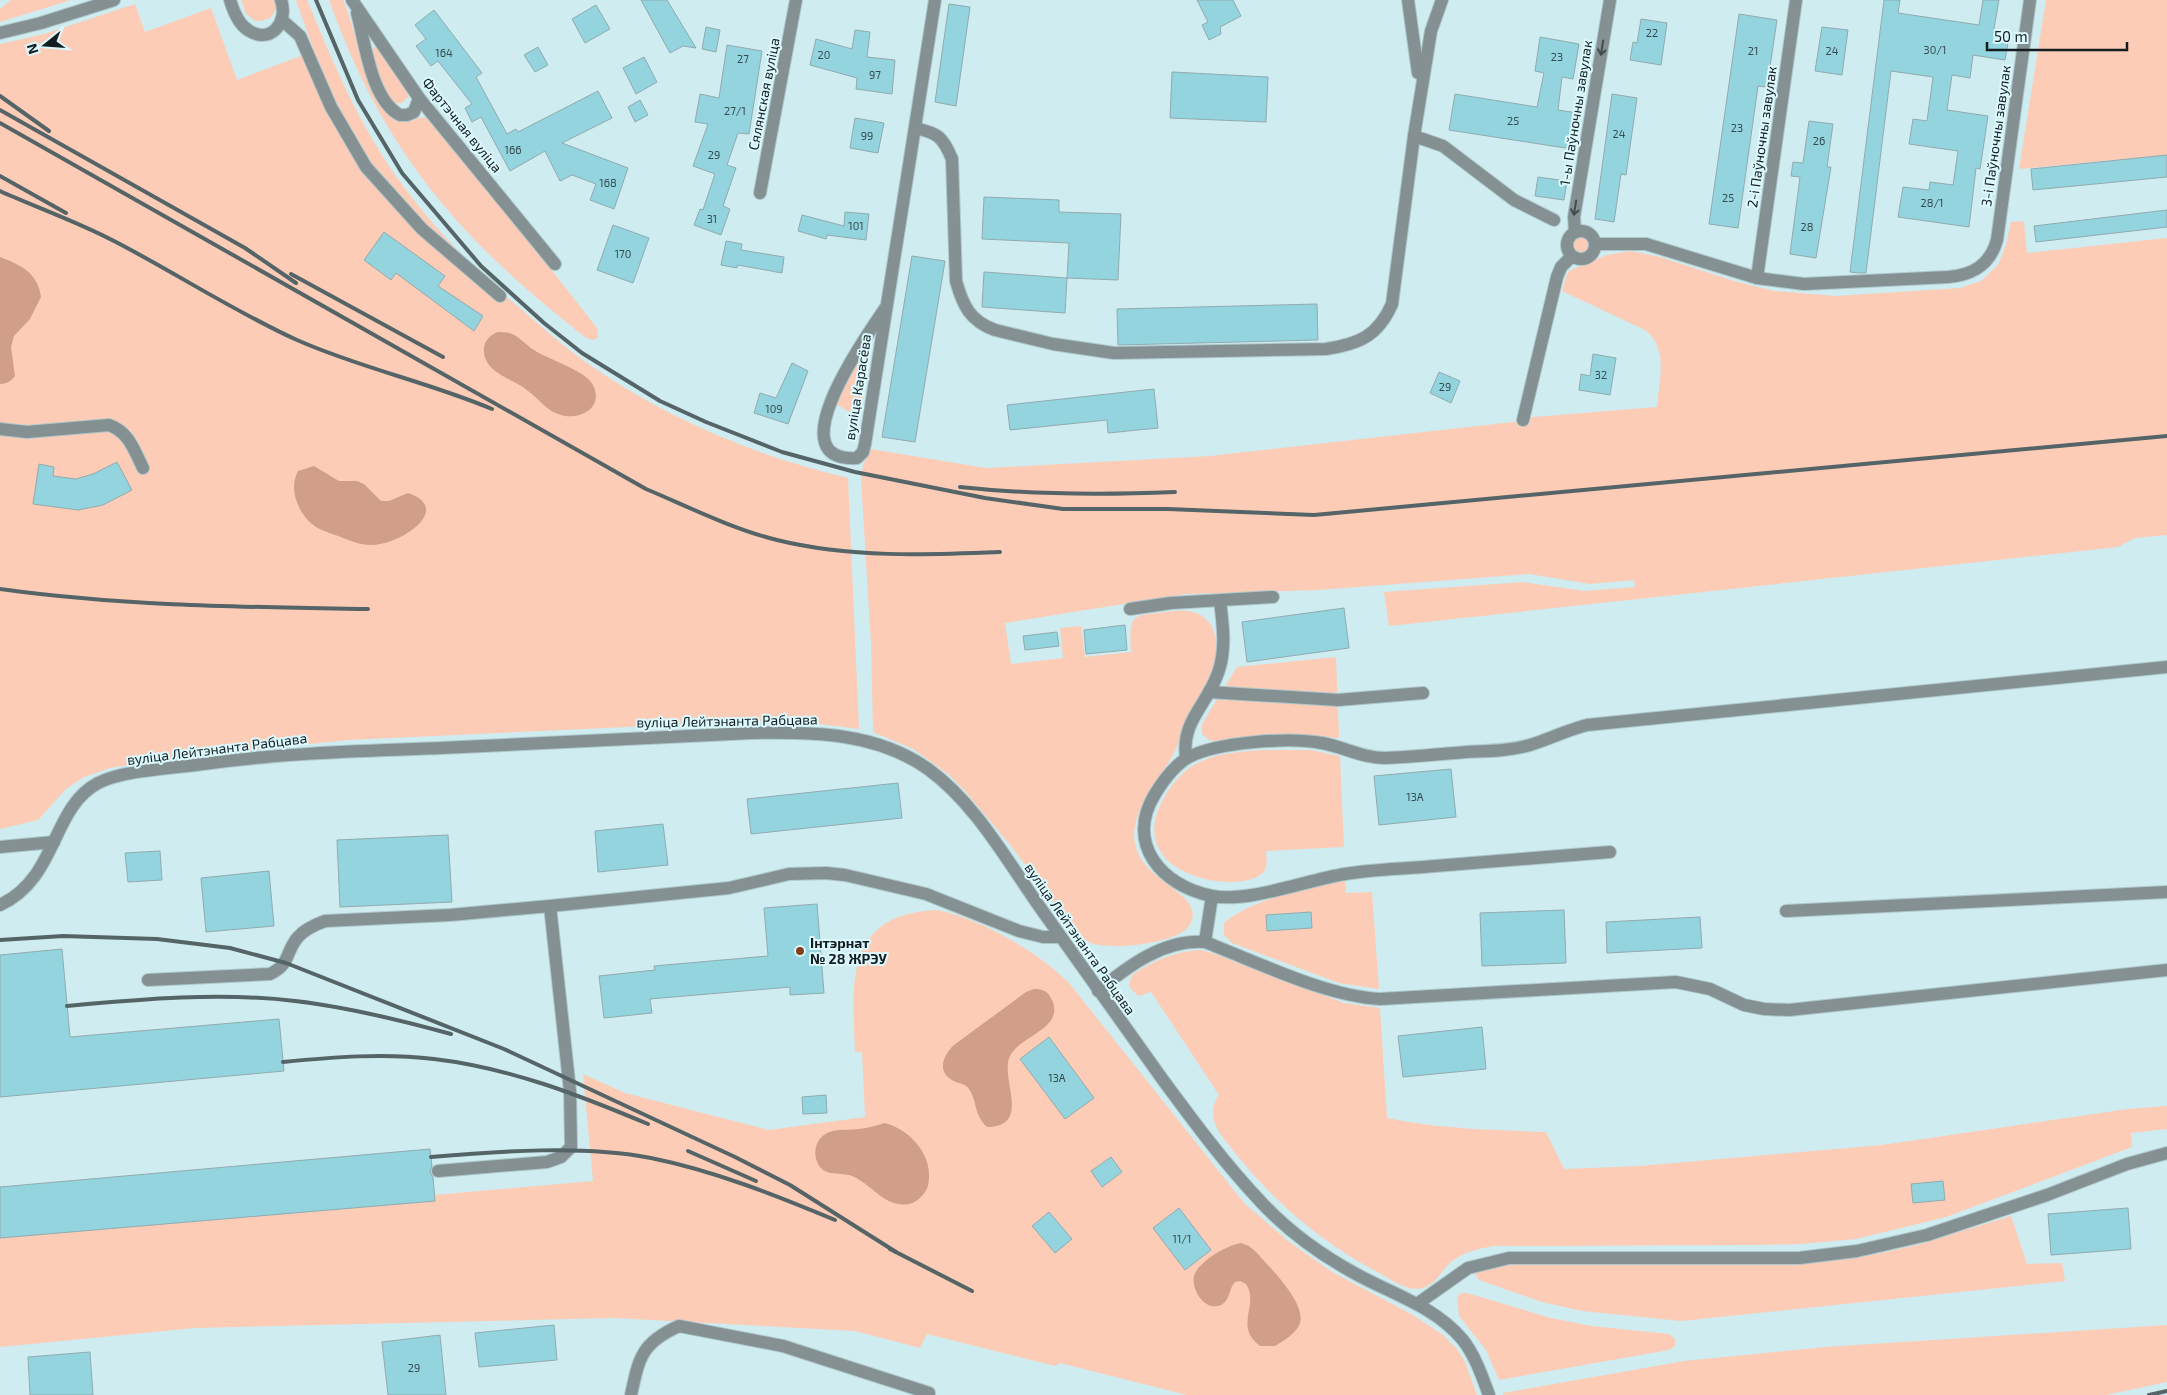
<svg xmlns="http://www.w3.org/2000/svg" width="2167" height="1395" font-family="'Exo 2',sans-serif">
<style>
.green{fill:#fdccb7}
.forest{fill:#d09e89}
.building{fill:#94d4de;stroke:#90abaf}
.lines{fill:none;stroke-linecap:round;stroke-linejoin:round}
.minor-casing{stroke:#adc7cb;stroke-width:14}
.minor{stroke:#849091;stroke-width:12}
.rail{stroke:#546467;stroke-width:4}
.oneway{stroke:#414c4d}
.poi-dot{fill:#853e1b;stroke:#dcf9fe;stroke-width:2}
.labels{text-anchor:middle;stroke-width:4;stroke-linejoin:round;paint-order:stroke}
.number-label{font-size:11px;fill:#344c50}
.street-label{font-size:14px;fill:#141e20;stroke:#dcf9fe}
.poi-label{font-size:14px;font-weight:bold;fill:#141e20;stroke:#dcf9fe;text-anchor:start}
</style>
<rect width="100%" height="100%" fill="#cfecf0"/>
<g class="green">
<path d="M11 0H71L0 22V9Z"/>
<path d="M241 0H276C277 14 270 22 255 21L246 14Z"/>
<path d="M296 0H307C330 55 352 109 385 160 422 217 470 266 522 310 542 327 562 345 584 361 663 417 754 456 848 478L859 729 796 721 735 722 348 740 165 759 110 768 84 777 67 788 38 820 0 829V44L44 34 135 4 145 32 211 8 237 80 314 51Z"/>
<path d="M329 0H343C354 25 372 107 394 119 404 124 417 117 428 117L437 124 597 328 598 338 592 340 585 337C460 240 383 151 329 0Z"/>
<path d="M2046 0H2167V155L2019 169Z"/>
<path d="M375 47H378L409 93 408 97 402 103H394L385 94 371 51Z"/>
<path d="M2024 221 2027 253 2167 238V535L2135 538 2118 547 1389 626 1384 592 1523 582 1585 591 1635 587 1634 580 1590 584 1529 574 1318 590 1186 594 1005 623 1011 664 1063 658 1060 628 1081 626 1085 657 1131 652C1128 608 1135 617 1173 611 1218 605 1224 646 1209 678 1203 693 1193 707 1186 722 1181 732 1179 743 1174 753 1163 774 1148 790 1139 812 1111 883 1214 887 1189 926 1177 943 1118 949 1099 945 1091 944 1085 940 1079 935L1007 841 964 790 948 774 913 749 873 732 871 643 861 479 863 465 871 449 986 468 1210 456 1513 422 1533 417 1657 407C1659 381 1669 348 1645 330L1562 291 1567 274 1571 270 1607 255 1630 251 1660 257 1734 281 1774 291 1836 296 1960 288 1981 281 1998 265 2006 245 2011 222Z"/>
<circle cx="1581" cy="245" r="11"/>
<path d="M866 347 870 353 861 407 853 414 836 404 835 396Z"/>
<path d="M1336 657 1339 738 1284 734 1215 741 1209 740 1202 734V724L1237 667Z"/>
<path d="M1263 750H1310L1340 756 1344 847 1266 851C1266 857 1268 864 1265 870 1248 898 1116 878 1165 796 1189 755 1221 753 1263 750Z"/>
<path d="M1345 880 1346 893 1372 892 1379 989 1339 983 1232 943 1224 935V923C1251 899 1310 887 1345 880Z"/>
<path d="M937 910C981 919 1037 951 1069 983L1244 1203 1288 1241 1332 1272 1413 1315 1443 1335 1456 1348 1465 1362 1477 1395H1187L1060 1363 1055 1366 927 1334 920 1348 855 1331 613 1318 195 1328 0 1347V1238L435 1201V1195L593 1181 583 1074 625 1093 769 1130 865 1117 862 1052H855C852 981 845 914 937 910Z"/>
<path d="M1201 950 1215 954 1344 1003 1380 1008 1387 1118C1440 1129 1492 1130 1546 1132L1564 1169 1640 1166 1882 1145 2128 1109 2167 1106V1129L2131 1133 2132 1147 1946 1217 1856 1239 1802 1244 1750 1245 1493 1246C1478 1249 1463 1252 1451 1262 1441 1271 1436 1284 1423 1288 1408 1292 1393 1281 1381 1274 1313 1238 1264 1193 1219 1132 1212 1120 1210 1107 1219 1095L1151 992 1138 996 1129 986 1131 977 1135 973C1156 960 1176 951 1201 950Z"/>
<path d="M2011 1216 2027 1264 2062 1263 2065 1281 1681 1321 1582 1311 1542 1302 1479 1280 1475 1274 1476 1271 1509 1265 1758 1264 1835 1260 1877 1254 1917 1245Z"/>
<path d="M1461 1293H1467L1551 1318 1591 1326 1669 1334 1675 1339V1346L1669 1350 1499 1380 1486 1350 1459 1316 1457 1297Z"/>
<path d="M2167 1325V1382L2106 1395H1503V1393L1684 1361 1825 1347Z"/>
</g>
<g class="forest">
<path d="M0 257C21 265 38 273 41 297L30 319 14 336 11 347 15 376C11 381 7 384 0 384Z"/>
<path d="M498 332C501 332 506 332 509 333 518 335 526 345 534 350 549 360 585 370 593 385 605 408 578 422 558 414 546 410 538 398 528 391 513 378 482 373 484 348 485 340 490 335 498 332Z"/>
<path d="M314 466 339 481H357L364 484 381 501H389L408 493C455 509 399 546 371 545 358 545 347 539 335 535 320 530 309 525 301 511 294 498 291 485 298 471Z"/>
<path d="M1034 989C1043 989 1048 991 1052 1000 1065 1029 1019 1036 1010 1056 999 1078 1033 1126 987 1127 973 1113 978 1103 969 1089 965 1083 958 1084 952 1080 936 1071 944 1054 954 1045L1026 992Z"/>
<path d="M885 1123C911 1130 935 1157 928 1186 925 1194 918 1202 909 1204 884 1209 870 1181 849 1175 840 1173 830 1175 823 1170 815 1164 813 1150 818 1142 827 1126 845 1131 859 1129 868 1128 877 1125 885 1123Z"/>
<path d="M1241 1243 1249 1246 1256 1252C1269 1267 1306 1302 1300 1323 1297 1333 1283 1341 1275 1346H1260C1233 1326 1260 1305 1246 1284L1240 1281 1235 1282C1229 1288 1230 1301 1221 1305 1205 1312 1191 1290 1194 1276 1198 1262 1227 1245 1241 1243Z"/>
</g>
<g class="building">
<path d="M641 0H667L696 48 683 46 670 53Z"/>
<path d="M1197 0H1233L1241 16 1220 27 1221 34 1209 40 1202 25 1208 22Z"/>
<path d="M1884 0H1900L1898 13 1979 25 1983 0H1999L1993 34 2009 37 2005 60 1973 55 1970 78 1952 75 1947 110 1988 116 1980 169 1976 168 1969 227 1898 217 1903 187 1929 190 1930 182 1953 185 1958 151 1909 144 1913 119 1927 121 1933 77 1891 71 1866 273H1859L1850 272Z"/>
<path d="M949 4 970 7 956 106 935 102Z"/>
<path d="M596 5 610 29 585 43 572 19Z"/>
<path d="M434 10 482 73 476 77 507 134 516 129 518 132 598 91 612 118 562 143 628 168 614 209 590 200 596 184 572 175 560 181 545 151 510 171 481 117 472 122 465 108 472 104 438 61 431 66 416 46 426 39 415 25Z"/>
<path d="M1739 14 1777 20 1767 87 1758 86 1738 228 1709 224Z"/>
<path d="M1641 19 1667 23 1661 65 1630 60 1633 42 1637 43Z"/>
<path d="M706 27 720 30 716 52 702 49Z"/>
<path d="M1822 27 1848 30 1842 75 1815 71Z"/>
<path d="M855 30 870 32 867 57 895 60 892 94 856 89 857 78 810 65 816 39 852 49Z"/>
<path d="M1540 37 1579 44 1573 79 1562 77 1558 110 1578 113 1572 149 1449 130 1455 94 1537 107 1544 73 1535 71Z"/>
<path d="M727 45 762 51 749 134 738 133 727 165 736 168 723 206 730 209 721 235 694 225 700 209 703 210 715 174 693 166 708 124 695 122 700 94 719 98Z"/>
<path d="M538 47 548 65 535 72 524 55Z"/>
<path d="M644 57 657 82 636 94 623 68Z"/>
<path d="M1172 72 1268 77 1266 122 1170 118Z"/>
<path d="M1612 94 1637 98 1626 175 1621 174 1614 222 1595 219Z"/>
<path d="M640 100 648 115 635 122 628 107Z"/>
<path d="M855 118 884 123 878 153 850 148Z"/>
<path d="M1809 121 1833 124 1827 167H1831L1816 258 1790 254 1800 177 1791 176 1793 162 1803 163Z"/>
<path d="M2167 155V177L2033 190 2031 169Z"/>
<path d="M1538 177 1567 181 1564 200 1535 196Z"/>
<path d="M984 197 1059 200V212L1121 214 1118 280 1067 278 1069 243 982 239Z"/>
<path d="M2167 210V227L2036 242 2034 226Z"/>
<path d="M845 212 869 214 866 240 827 235 826 239 798 231 802 215 844 226Z"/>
<path d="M613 225 649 238 633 283 597 270Z"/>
<path d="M384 232 445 276 438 286 483 316 474 331 396 273 391 280 364 260Z"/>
<path d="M726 241 742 244 741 250 784 257 782 273 738 265 737 268 721 265Z"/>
<path d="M912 256 945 261 915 442 882 437Z"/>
<path d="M984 272 1067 278 1065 313 982 307Z"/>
<path d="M1317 304 1318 340 1118 345 1117 309Z"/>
<path d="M1593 354 1616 358 1610 395 1579 390 1581 374 1590 376Z"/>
<path d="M792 363 808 371 788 424 754 413 760 393 776 398Z"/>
<path d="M1439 372 1460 381 1451 403 1430 393Z"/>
<path d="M1154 389 1158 428 1108 433 1107 420 1010 430 1007 405Z"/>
<path d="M117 462 132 490 103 505 78 510 33 504 39 464 54 467 53 476 76 479 93 474Z"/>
<path d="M1344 608 1349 648 1247 662 1242 622Z"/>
<path d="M1125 625 1127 650 1086 654 1084 630Z"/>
<path d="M1057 632 1059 646 1025 650 1023 636Z"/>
<path d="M1451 769 1456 817 1379 825 1374 776Z"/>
<path d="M898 783 902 818 751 834 747 799Z"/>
<path d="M663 824 668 865 598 872 595 831Z"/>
<path d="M448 835 452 902 340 907 337 840Z"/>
<path d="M160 851 162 880 128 882 125 853Z"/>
<path d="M269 871 274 926 206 932 201 878Z"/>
<path d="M817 904 824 993 790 995V987L650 999 652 1013 604 1018 599 976 655 970 654 966 768 956 764 908Z"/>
<path d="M1564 910 1566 963 1482 966 1480 913Z"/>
<path d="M1311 912 1312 928 1267 931 1266 915Z"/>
<path d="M1700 917 1702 948 1607 953 1606 922Z"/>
<path d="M62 949 70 1037 279 1019 284 1071 0 1097V955Z"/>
<path d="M1482 1027 1486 1069 1403 1077 1398 1036Z"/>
<path d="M1049 1037 1094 1098 1065 1119 1020 1059Z"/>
<path d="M826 1095 827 1113 803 1114 802 1097Z"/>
<path d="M430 1149 432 1166 430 1172 433 1177 435 1201 0 1238V1187Z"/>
<path d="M1111 1157 1122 1172 1102 1187 1091 1171Z"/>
<path d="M1943 1181 1945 1200 1913 1203 1911 1184Z"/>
<path d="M1179 1208 1211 1250 1185 1270 1153 1228Z"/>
<path d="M2128 1208 2131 1249 2051 1255 2048 1214Z"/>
<path d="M1049 1212 1072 1239 1055 1253 1032 1226Z"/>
<path d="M554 1325 557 1360 479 1367 475 1333Z"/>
<path d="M440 1335 446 1395H388L382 1342Z"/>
<path d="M90 1352 93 1395H30L28 1357Z"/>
</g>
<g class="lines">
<g class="minor-casing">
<g id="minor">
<path d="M230 0C233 10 238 24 248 30 270 45 289 23 281 0"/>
<path d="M352 0 419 98 555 264"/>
<path d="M1408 0 1418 73"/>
<path d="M357 13C365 42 371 100 400 115H407L414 112 419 98"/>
<path d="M283 21 300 36 331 107 366 167 422 229 500 296"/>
<path d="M0 33 41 23 114 0"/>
<path d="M915 128C938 133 943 137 952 159L956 281C963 306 970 321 995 330L1053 344 1114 353 1326 349C1359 344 1378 336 1392 304L1414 136 1443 146 1514 200 1554 220"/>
<path d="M1414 136 1431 31 1442 0"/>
<path d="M760 193 796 0"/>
<circle cx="1581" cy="245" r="14"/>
<path d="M1575 232 1574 217 1610 0"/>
<path d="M1595 244H1646L1757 278 1804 284 1948 277C1973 275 1990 265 1997 240L2030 0"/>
<path d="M1757 278 1796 0"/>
<path d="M886 307C870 331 774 463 857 458L863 452 865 444 935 0"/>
<path d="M1523 420 1557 277 1561 267 1572 256"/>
<path d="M0 429 27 432 109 425C129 432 134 450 143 468"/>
<path d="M1130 609 1171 603 1273 597"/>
<path d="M1209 692 1338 700 1423 693"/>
<path d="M1186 758C1181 719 1209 704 1219 670 1226 648 1223 625 1220 601"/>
<path d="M0 847 54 842"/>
<path d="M1610 852C1552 857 1493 861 1435 866 1405 869 1375 869 1345 874 1306 880 1249 903 1212 896 1161 886 1125 843 1155 794 1163 781 1174 765 1189 757 1218 742 1289 737 1322 743 1344 747 1362 758 1385 758 1412 757 1439 754 1466 752 1487 751 1510 751 1530 745 1550 739 1567 730 1587 725L2167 667"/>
<path d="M0 905C58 878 51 808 98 783 124 770 174 768 203 764 283 753 360 751 441 748 544 743 648 738 752 733 813 732 876 732 928 769 975 803 1006 859 1039 906 1080 964 1121 1022 1163 1080 1194 1122 1225 1164 1261 1202 1288 1231 1321 1255 1356 1274 1392 1294 1434 1306 1462 1339 1475 1355 1482 1376 1489 1395"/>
<path d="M1786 911 2167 892"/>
<path d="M1205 942 1212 896"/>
<path d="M148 980 270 974C291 964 285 952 298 937 305 929 314 925 325 921L450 915 550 906 729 888 789 874 826 873 845 875 926 894 1019 931 1043 937H1061"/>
<path d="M1098 991C1128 966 1164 939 1205 942 1257 962 1325 996 1380 999L1676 982 1710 989 1744 1005 1764 1009 1789 1010 2167 970"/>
<path d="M438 1171 547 1162 561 1157 571 1147 570 1091 550 906"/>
<path d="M1417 1304 1468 1268 1509 1258H1799L1857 1251 1927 1235 2047 1195 2127 1164 2167 1153"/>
<path d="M631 1395C639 1358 641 1343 679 1326L783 1346 929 1393"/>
</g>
</g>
<use href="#minor" class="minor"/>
<g class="rail">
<path d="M316 0 358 100 402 173 481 266 544 323 582 353 660 401 706 422 782 452 855 472 985 498 1063 509H1168L1314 515 2167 436"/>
<path d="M0 96 49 131"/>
<path d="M0 110 245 248 296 283"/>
<path d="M0 123 646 489C689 507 732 529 777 540 850 558 926 555 1000 552"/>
<path d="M0 176 66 213"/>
<path d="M0 191C38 208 78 222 114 241 176 273 233 311 297 340 360 368 428 382 492 409"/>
<path d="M291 274 443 357"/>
<path d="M960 487C1032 495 1103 495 1175 492"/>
<path d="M0 589C122 606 245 607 368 609"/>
<path d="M0 940 63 936 157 939 230 948 286 963 504 1049 735 1157 790 1185 896 1252"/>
<path d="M67 1006C142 999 220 992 295 1001 348 1007 400 1020 451 1034"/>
<path d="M283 1062C333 1057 384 1053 434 1059 510 1068 579 1095 648 1124"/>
<path d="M688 1151 756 1181"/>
<path d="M431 1157C499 1151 584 1145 651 1158 715 1171 775 1195 835 1220"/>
<path d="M890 1249 972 1291"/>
<path d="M2149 1395 2167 1391"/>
</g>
</g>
<defs><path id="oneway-shaft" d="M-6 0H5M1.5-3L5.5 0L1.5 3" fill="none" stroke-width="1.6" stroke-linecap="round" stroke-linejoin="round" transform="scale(1.25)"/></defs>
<g class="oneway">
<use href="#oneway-shaft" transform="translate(1602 48) rotate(99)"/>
<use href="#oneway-shaft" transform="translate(1575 208) rotate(99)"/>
</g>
<circle class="poi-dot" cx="800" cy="951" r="5"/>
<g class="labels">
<g class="number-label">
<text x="1652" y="37">22</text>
<text x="1935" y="54">30/1</text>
<text x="1753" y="55">21</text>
<text x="1832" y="55">24</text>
<text x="444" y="57">164</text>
<text x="824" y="59">20</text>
<text x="1557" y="61">23</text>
<text x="743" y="63">27</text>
<text x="875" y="79">97</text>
<text x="735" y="115">27/1</text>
<text x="1513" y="125">25</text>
<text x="1737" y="132">23</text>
<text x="1619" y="138">24</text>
<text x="867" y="140">99</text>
<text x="1819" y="145">26</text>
<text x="513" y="154">166</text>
<text x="714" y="159">29</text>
<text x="608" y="187">168</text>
<text x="1728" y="202">25</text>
<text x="1932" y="207">28/1</text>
<text x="712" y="223">31</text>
<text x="856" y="230">101</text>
<text x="1807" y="231">28</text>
<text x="623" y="258">170</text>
<text x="1601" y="379">32</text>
<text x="1445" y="391">29</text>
<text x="774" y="413">109</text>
<text x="1415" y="801">13А</text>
<text x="1057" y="1082">13А</text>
<text x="1182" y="1243">11/1</text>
<text x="414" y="1372">29</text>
</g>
<g class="street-label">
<text transform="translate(764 94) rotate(-79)" y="5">Сялянская вуліца</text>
<text transform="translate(1576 113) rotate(-81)" y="5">1-ы Паўночны завулак</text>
<text transform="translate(462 125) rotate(51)" y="5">Фартэчная вуліца</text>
<text transform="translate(1996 136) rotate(-82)" y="5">3-і Паўночны завулак</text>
<text transform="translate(1762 137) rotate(-82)" y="5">2-і Паўночны завулак</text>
<text transform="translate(858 387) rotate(-81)" y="5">вуліца Карасёва</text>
<text transform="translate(727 721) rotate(-1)" y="5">вуліца Лейтэнанта Рабцава</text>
<text transform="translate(217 749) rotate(-7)" y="5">вуліца Лейтэнанта Рабцава</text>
<text transform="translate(1080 939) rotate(55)" y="5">вуліца Лейтэнанта Рабцава</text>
</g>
<g class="poi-label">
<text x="810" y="948">Інтэрнат<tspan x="810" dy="16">№ 28 ЖРЭУ</tspan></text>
</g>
</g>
<g transform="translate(45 45) rotate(253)" stroke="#dcf9fe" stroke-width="4" paint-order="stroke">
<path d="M0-4L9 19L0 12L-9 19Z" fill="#141e20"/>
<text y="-8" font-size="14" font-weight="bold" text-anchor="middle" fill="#141e20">N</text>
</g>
<path d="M1987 42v8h140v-8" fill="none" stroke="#141e20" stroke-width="2.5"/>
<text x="1994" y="42" font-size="15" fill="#141e20" stroke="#dcf9fe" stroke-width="4" paint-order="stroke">50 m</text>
</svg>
